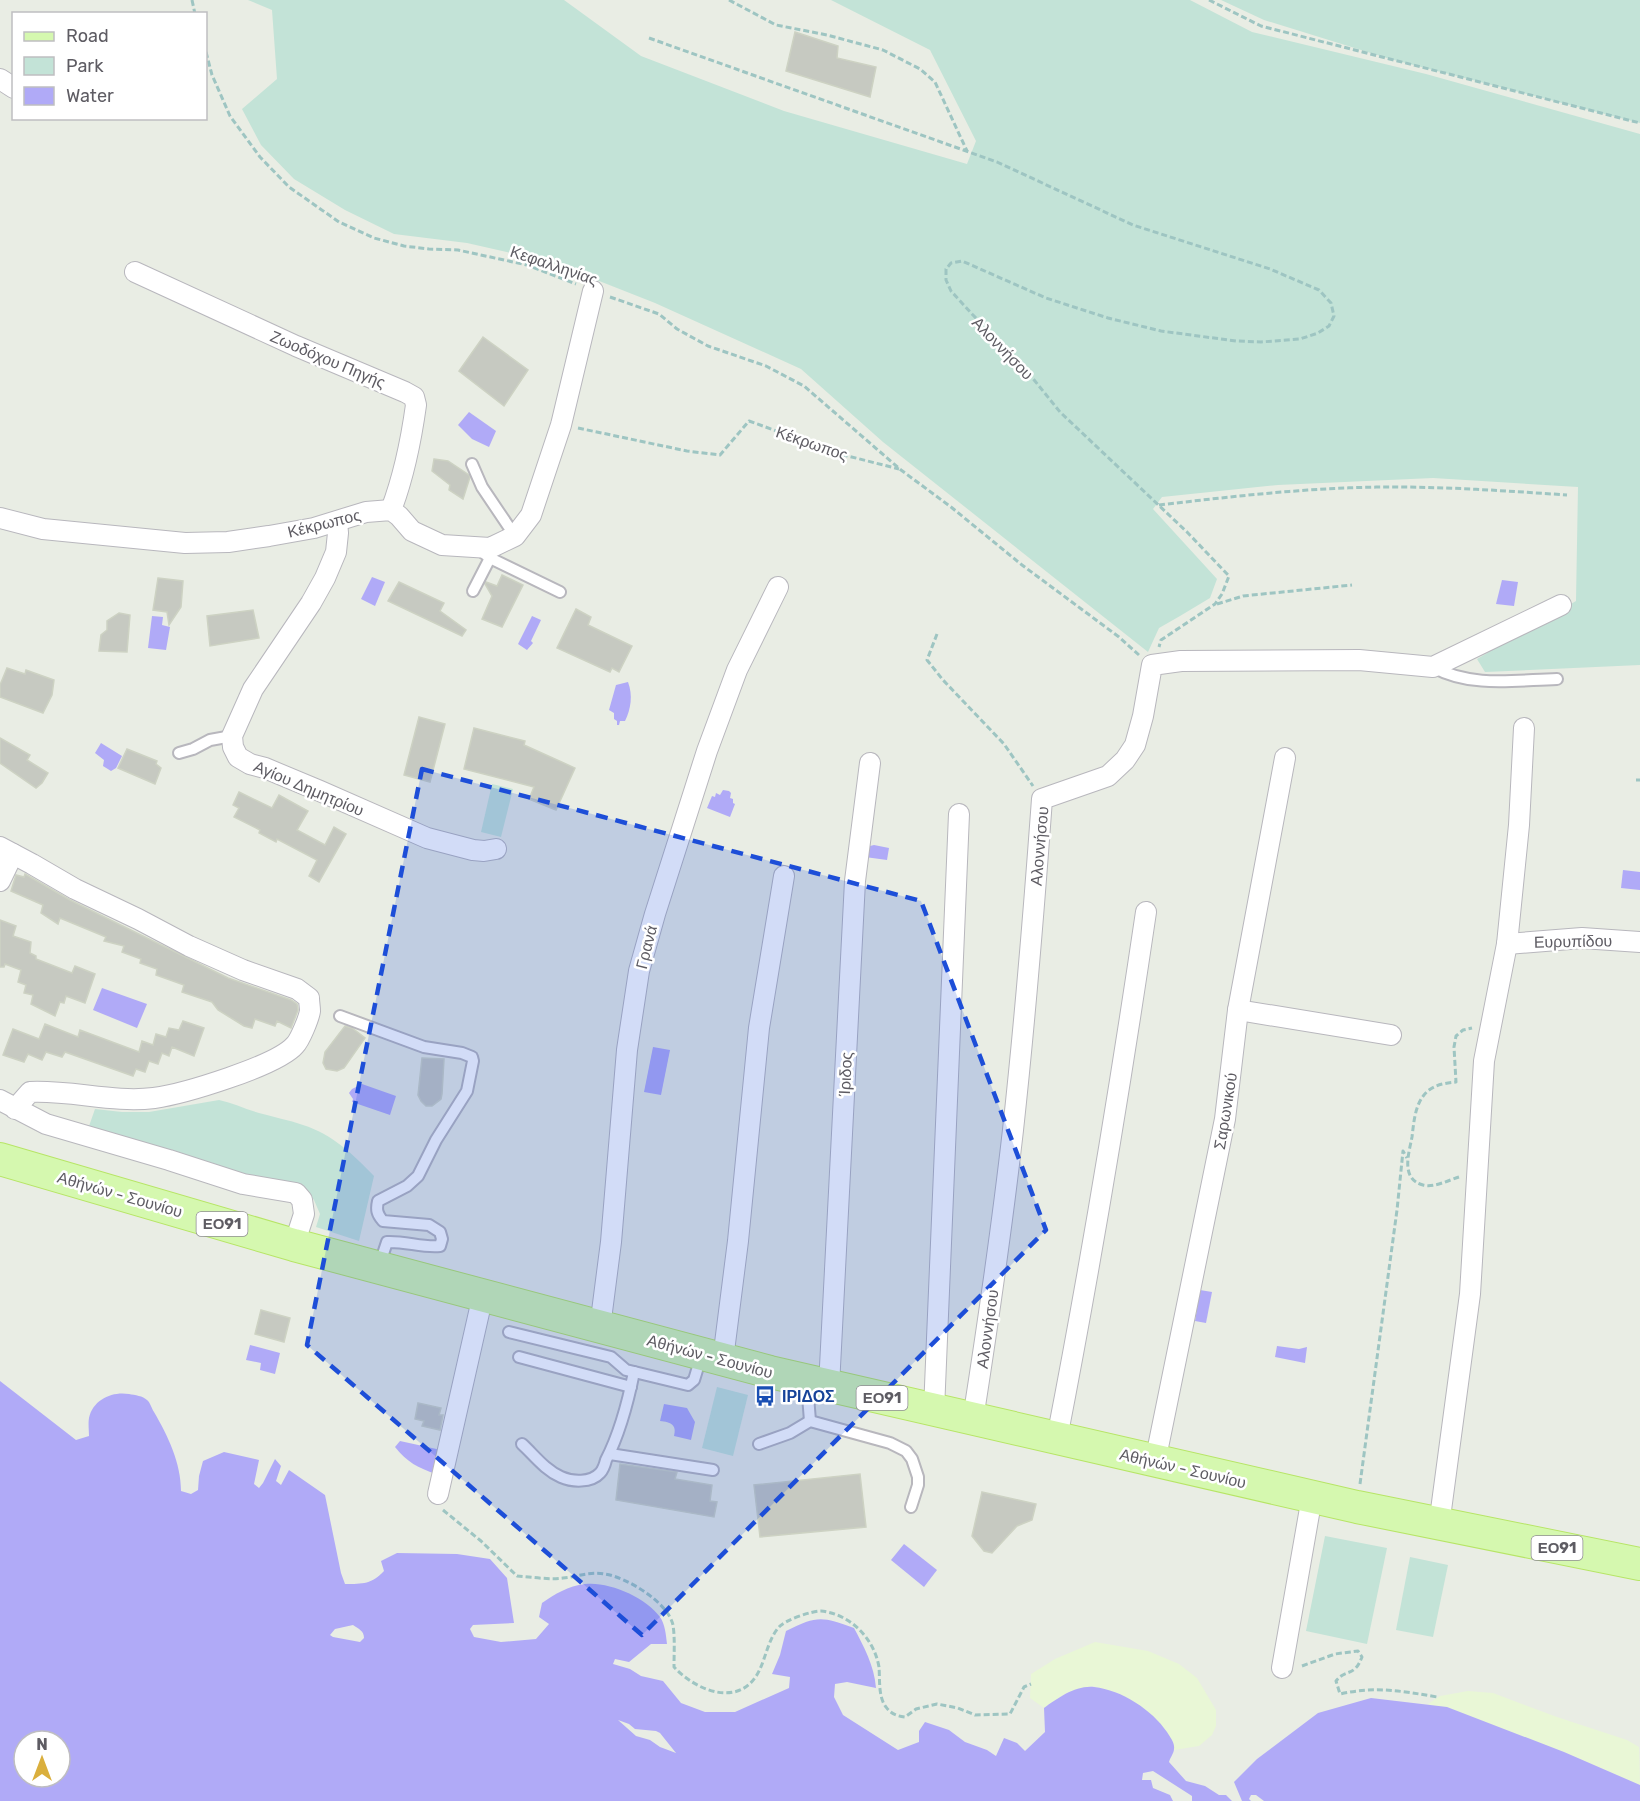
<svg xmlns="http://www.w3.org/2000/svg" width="1640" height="1801" font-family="Rubik,sans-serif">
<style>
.green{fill:#c3e3d7}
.sand{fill:#e9f7d6}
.water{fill:#b0aaf7;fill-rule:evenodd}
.building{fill:#c6c9c1;stroke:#cdd2c3;stroke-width:1.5}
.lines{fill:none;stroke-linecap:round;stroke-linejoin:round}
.service-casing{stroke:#b8b7bd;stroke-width:14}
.minor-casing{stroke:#b8b7bd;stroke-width:22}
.primary-casing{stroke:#b7e566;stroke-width:34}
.path{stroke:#9ec5c2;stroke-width:3;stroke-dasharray:6 3;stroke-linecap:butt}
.service{stroke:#fff;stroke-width:10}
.minor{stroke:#fff;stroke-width:20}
.primary{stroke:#d5f8af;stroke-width:32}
.marked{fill:#1d4ed8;fill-opacity:0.2;stroke:#1d4ed8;stroke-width:4.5;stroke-dasharray:12 8;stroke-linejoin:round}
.labels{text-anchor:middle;stroke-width:5;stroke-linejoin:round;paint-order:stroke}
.shield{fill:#fff;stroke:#8e8d92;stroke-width:1.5}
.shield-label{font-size:15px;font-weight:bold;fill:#5e5c63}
.street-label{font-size:16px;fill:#5e5c63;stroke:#fff}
.transit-label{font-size:16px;font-weight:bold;fill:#164399;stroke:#fff;text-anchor:start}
</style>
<rect width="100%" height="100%" fill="#e9ede4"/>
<g class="green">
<path d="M248 0H564L641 56 784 111 967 164 976 141 930 50 831 0H1190L1252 32 1426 74 1640 134V665L1485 672 1477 659 1576 601 1578 487 1433 478 1278 485 1162 497 1153 509 1217 579 1210 598 1180 616 1159 628 1148 652 883 442 801 369 655 303 551 262 467 243 394 234 345 210 294 179 261 145 242 109 277 79 272 10Z"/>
<path d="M1221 0H1640V123L1390 59 1264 20Z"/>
<path d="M492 784 513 789 501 837 481 832Z"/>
<path d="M219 1100C233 1103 245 1109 259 1113 273 1117 289 1120 303 1125 332 1134 354 1155 374 1176L359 1241 316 1227 320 1214 314 1200 305 1189 260 1180 88 1129 95 1109 122 1112H149Z"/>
<path d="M717 1387 748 1395 733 1456 702 1448Z"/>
<path d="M1325 1536 1387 1548 1367 1644 1306 1631Z"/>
<path d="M1410 1557 1448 1565 1433 1637 1396 1630Z"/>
</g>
<g class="sand">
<path d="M1095 1642 1148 1651 1179 1664 1197 1678 1216 1710V1726L1212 1735 1199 1746 1174 1750 1173 1741 1118 1693 1093 1686 1066 1693 1044 1708 1030 1698 1031 1674 1055 1659Z"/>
<path d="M1468 1691 1493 1693 1557 1717 1627 1740 1639 1747 1640 1785 1564 1752 1428 1704 1440 1696Z"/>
</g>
<g class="water">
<path d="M469 412 496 431 489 447 472 439 458 425Z"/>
<path d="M372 577 385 582 375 606 361 599Z"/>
<path d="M1502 580 1518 582 1514 606 1496 604Z"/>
<path d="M152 616 163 617 162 625 170 627 166 650 148 648Z"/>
<path d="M532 616 541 620 531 641 533 643 527 650 518 644Z"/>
<path d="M628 682C633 695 631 709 625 721H620L619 725H617V721L614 719V713L609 710 616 685Z"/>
<path d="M101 743 122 756 116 768 111 771 103 766 104 760 95 753Z"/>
<path d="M723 790 729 791 731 793 730 798 733 799V803L735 804 730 817 707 808 712 796 715 797 716 793 720 795Z"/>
<path d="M874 845 889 848 887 860 865 857 866 847Z"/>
<path d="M1623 870 1640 872V890L1621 888Z"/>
<path d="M102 988 147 1004 137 1028 93 1010Z"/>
<path d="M653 1047 670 1050 661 1095 644 1092Z"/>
<path d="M362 1084 396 1096 390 1115 352 1102 353 1099 349 1093 352 1089Z"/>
<path d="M1200 1290 1212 1292 1206 1323 1195 1321Z"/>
<path d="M250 1345 280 1353 275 1374 260 1370 261 1363 246 1360Z"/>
<path d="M1277 1346 1299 1349 1307 1347 1305 1363 1275 1357Z"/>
<path d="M0 1381 76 1440 89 1436C89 1431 88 1423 89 1418 93 1399 113 1391 129 1394 135 1395 143 1396 147 1400 150 1402 152 1409 154 1412 168 1436 181 1463 181 1491L191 1494 198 1490 199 1476 203 1461 224 1452 259 1460 254 1484 259 1488 263 1483 275 1459 281 1466 276 1481 281 1485 289 1470 325 1495 341 1573 345 1584C363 1584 372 1584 384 1571L381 1561 397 1553 457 1554 490 1559 507 1578 514 1623 473 1625 470 1629 474 1637 501 1642 536 1639 549 1624 539 1617 542 1603C555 1594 568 1586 585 1584 608 1581 646 1597 660 1617 665 1624 666 1635 667 1644H651L629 1662 615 1659 613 1664 630 1669 641 1676 663 1681 681 1703 705 1712H735L789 1688 790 1677 772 1674 780 1655 786 1631C817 1616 821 1616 854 1628 864 1647 874 1665 876 1688L847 1682 835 1684 834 1697 843 1715 898 1750 919 1742V1731L925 1722 949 1730 965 1742 987 1750 996 1756 1004 1738 1017 1743 1025 1751 1045 1732 1044 1708C1058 1698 1076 1685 1094 1687 1122 1690 1152 1710 1167 1732 1170 1737 1175 1743 1174 1749 1174 1753 1170 1758 1169 1762L1186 1781 1205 1786 1219 1795H1226L1232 1801H1192V1796L1153 1771 1143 1773 1142 1780H1151L1153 1788 1170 1795 1173 1801H0ZM353 1625C359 1629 364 1631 364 1638L360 1642 333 1637 330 1635 335 1629ZM618 1720 629 1724 635 1729 656 1731 660 1733 676 1753 660 1747 650 1740 636 1736ZM24 1741H60V1777H24Z"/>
<path d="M664 1404 687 1408 695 1422 691 1440 674 1436C677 1425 671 1422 660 1421Z"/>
<path d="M400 1441 441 1450 436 1474C418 1468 407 1462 395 1447Z"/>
<path d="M904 1544 937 1570 924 1587 891 1560Z"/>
<path d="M1371 1698 1447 1707 1564 1752 1640 1785V1801H1264L1256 1795H1251L1249 1799 1251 1801H1242L1234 1782 1257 1759 1318 1713Z"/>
</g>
<g class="building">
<path d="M795 32 838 46 837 58 876 67 870 97 786 71Z"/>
<path d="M483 337 528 370 504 406 459 371Z"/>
<path d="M434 459 448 461 469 475 470 477 463 499 449 490 450 485 432 471Z"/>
<path d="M502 575 523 585 502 627 482 619 492 596 485 584 486 582 497 586Z"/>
<path d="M158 578 183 581 181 607 169 625 167 612 153 610Z"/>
<path d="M399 582 444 603 440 611 466 630 462 636 388 601Z"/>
<path d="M576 609 591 617 588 625 632 646 619 672 612 668 610 672 557 648Z"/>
<path d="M253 610 259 638 210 646 207 616Z"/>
<path d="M119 613 130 615 127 652 99 651 101 635 107 630V621Z"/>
<path d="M7 668 25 674 26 670 54 680 52 695 43 713 0 697V685Z"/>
<path d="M419 717 445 724 430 782 404 775Z"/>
<path d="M474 728 525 741 524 745 575 768 556 810 529 799 534 787 464 769Z"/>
<path d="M0 738 30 755 27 760 48 773 42 783 36 788 0 763Z"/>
<path d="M127 749 157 761 156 764 161 768 155 784 118 768Z"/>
<path d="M239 792 272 808 279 795 308 811 297 830 325 845 334 827 346 834 319 882 309 876 317 860 277 839 276 842 259 833 260 830 234 817 239 808 233 805Z"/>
<path d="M25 874 70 900 228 978 291 1000 297 1004 298 1010 291 1028 277 1021 275 1026 255 1019 252 1028 244 1026 218 1010 212 1002 182 992 184 985 156 975 157 969 140 963 141 959 122 952 124 946 104 941 106 937 60 918 58 924 41 913 43 905 11 891 16 875 24 877Z"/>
<path d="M0 920 16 926 13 936 31 942 30 953 36 956V959L72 973 75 966 95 974 85 1003 66 996 64 1003 60 1002 55 1016 31 1004 33 995 24 993 26 985 18 982 21 970 5 964 4 967H0Z"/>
<path d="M183 1021 204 1028 194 1056 172 1047 169 1056 162 1053 158 1064 149 1061 145 1072 136 1069 133 1076 65 1052 62 1057 46 1052 42 1060 28 1054 24 1062 3 1055 13 1029 39 1039 45 1024 78 1037 80 1030 139 1052 142 1041 153 1045 156 1034 166 1037 169 1028 179 1030Z"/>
<path d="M345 1026 352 1028 365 1038 344 1068 337 1071 326 1069 323 1063 325 1052Z"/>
<path d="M422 1058 444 1059 442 1094 441 1099 432 1106H426L421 1101 418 1095Z"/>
<path d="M261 1310 290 1318 284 1342 255 1334Z"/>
<path d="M418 1403 441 1408 439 1415H443L440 1430 422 1426 424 1421 415 1419Z"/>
<path d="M620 1464 677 1472 675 1479 712 1485 710 1501 717 1502 714 1517 616 1500Z"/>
<path d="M860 1474 866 1527 760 1537 754 1485Z"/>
<path d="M982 1492 1036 1504 1032 1520 1017 1526 992 1553 984 1551 972 1536Z"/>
</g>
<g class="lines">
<g class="service-casing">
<g id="service">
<path d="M472 464 482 487 515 536"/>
<path d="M480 550 490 558 560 592"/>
<path d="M473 591 490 558"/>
<path d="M1433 667C1471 688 1516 680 1557 679"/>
<path d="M179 753 193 749 210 740 232 736"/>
<path d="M340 1016 424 1047 462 1053 472 1057 473 1061 467 1091 436 1140 418 1176 407 1186 378 1201C376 1210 377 1214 383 1221L429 1225 440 1232 442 1239 440 1246C423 1248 405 1241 387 1242L379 1266"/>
<path d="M509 1332 611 1357 626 1370 688 1385 694 1380 701 1357"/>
<path d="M519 1357 631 1387"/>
<path d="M807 1383 810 1421"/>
<path d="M522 1444C534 1455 545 1470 561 1477 572 1482 591 1483 600 1473 603 1470 605 1464 606 1460 620 1433 628 1402 634 1372"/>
<path d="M759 1444 790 1433 810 1421 890 1443 906 1451 912 1459 918 1477V1485L911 1507"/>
<path d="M610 1454 713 1470"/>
</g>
</g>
<g class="minor-casing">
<g id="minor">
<path d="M0 79 14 88"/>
<path d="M135 272 296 346 405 392 414 397 416 405C411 441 404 476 391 510"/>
<path d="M0 518 43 529 185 543 228 542 269 536 314 528 366 512 391 510 399 516 412 531 442 545 490 548 515 536 531 515 561 425 593 291"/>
<path d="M337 522 338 533 336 552 325 578 311 603 253 689 232 736 233 747 238 757 250 764 265 768 320 791 427 838 473 850 484 851 496 849"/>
<path d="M0 847 32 864 75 889 138 919 189 946 243 970 297 989 309 998C309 1002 310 1007 310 1011 309 1018 300 1040 295 1045 277 1066 183 1094 154 1098 113 1103 72 1090 30 1092L15 1109"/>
<path d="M0 881 13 854"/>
<path d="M1507 944 1582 938 1640 942"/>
<path d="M1238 1010 1391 1035"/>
<path d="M0 1100 46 1124 169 1160 243 1184 296 1193 302 1200 304 1214 294 1245"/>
<path d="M600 1327 611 1242 627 1050 639 971 655 914 707 751 737 670 778 587"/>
<path d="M723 1359 738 1241 759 1028 784 876"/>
<path d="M829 1386 855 881 870 763"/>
<path d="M934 1410 959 814"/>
<path d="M973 1419C988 1323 1002 1227 1013 1130 1025 1020 1034 910 1042 799L1108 776 1125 760 1135 745 1143 716 1152 665 1181 661 1359 660 1433 667 1561 605"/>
<path d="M1057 1438C1091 1263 1120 1088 1146 912"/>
<path d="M1155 1462 1225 1119 1238 1010 1285 758"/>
<path d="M438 1494 483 1295"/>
<path d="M1439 1525 1470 1294 1484 1061 1507 944 1519 825 1524 728"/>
<path d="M1282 1668 1312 1497"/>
</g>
</g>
<g class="primary-casing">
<path id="primary" d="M0 1159 294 1245 770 1372 1357 1507 1640 1564"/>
</g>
<g class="path">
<path d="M192 0 195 14"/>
<path d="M729 0 776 25 827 35 883 50 920 69 935 82 967 151"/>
<path d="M1209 0 1261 26 1640 123"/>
<path d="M649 38 997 162 1133 225 1270 269 1319 290 1331 303 1334 316 1329 326 1318 333 1300 339 1261 342 1236 341 1161 331 1108 318 1046 298 962 261 951 263 946 269V280L951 291 972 314 1022 365 1060 412 1187 532 1229 576 1222 594 1215 604 1161 640 1159 647"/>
<path d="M206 52 212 75 230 116 260 157 289 187 339 222 374 238 404 246 429 249 458 250 527 265 576 284"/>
<path d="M610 297 659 314 677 329 708 346 766 366 804 386 901 470 951 507 1022 565 1119 637 1139 655"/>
<path d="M578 428 687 451 720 455 749 421 840 454 899 469"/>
<path d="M1159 505C1236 496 1314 487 1392 487 1451 487 1508 491 1567 495"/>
<path d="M1217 604 1243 596 1352 585"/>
<path d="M937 634 927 660 943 680 1004 744 1033 786"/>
<path d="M1636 780H1640"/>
<path d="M1459 1177C1449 1180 1434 1188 1423 1185 1400 1179 1409 1153 1412 1137 1414 1121 1415 1101 1429 1090 1437 1084 1447 1083 1456 1082L1454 1047 1456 1036 1463 1030 1472 1028"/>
<path d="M1360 1484 1397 1210 1403 1151 1407 1158"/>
<path d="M443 1510 481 1541 517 1576C532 1577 549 1580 563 1578 577 1577 590 1571 605 1574 626 1577 668 1602 673 1625 675 1638 674 1653 674 1667 697 1692 742 1709 760 1669 766 1656 769 1638 779 1627 785 1620 811 1611 821 1611 850 1614 874 1638 879 1667 880 1679 878 1697 886 1707 891 1714 897 1716 905 1717L916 1709 937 1704 958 1708 975 1715 1010 1714 1024 1687 1031 1684"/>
<path d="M1302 1666 1335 1654 1358 1651 1362 1657C1354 1678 1346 1668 1336 1681L1340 1694C1375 1686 1402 1691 1437 1697"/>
</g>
<use href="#service" class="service"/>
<use href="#minor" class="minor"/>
<use href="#primary" class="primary"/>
</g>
<path class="marked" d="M422 769 921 901 1046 1230 642 1635 307 1345Z"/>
<defs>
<g id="bus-bare" transform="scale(1.62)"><path d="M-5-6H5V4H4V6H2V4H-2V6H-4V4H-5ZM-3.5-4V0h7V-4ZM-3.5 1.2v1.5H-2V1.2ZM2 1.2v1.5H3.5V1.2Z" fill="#1a4fb4" stroke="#fff" stroke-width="2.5" paint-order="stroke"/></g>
</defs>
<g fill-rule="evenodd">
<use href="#bus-bare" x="765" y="1396"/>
</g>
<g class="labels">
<g class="shield">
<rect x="196.5" y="1212" width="51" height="24" rx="4.5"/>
<rect x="856.5" y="1386" width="51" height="24" rx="4.5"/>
<rect x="1531.5" y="1536" width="51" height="24" rx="4.5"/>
</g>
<g class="shield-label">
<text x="222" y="1229">ΕΟ91</text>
<text x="882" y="1403">ΕΟ91</text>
<text x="1557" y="1553">ΕΟ91</text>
</g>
<g class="street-label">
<text transform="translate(554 265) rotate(19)" y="6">Κεφαλληνίας</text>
<text transform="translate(1003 348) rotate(46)" y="6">Αλοννήσου</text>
<text transform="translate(328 359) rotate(23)" y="6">Ζωοδόχου Πηγής</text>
<text transform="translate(812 443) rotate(19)" y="6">Κέκρωπος</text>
<text transform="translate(324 523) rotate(-14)" y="6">Κέκρωπος</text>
<text transform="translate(309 788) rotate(23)" y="6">Αγίου Δημητρίου</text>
<text transform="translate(1039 846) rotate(-85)" y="6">Αλοννήσου</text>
<text transform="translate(1573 941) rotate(-1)" y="6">Ευρυπίδου</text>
<text transform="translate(646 947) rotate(-76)" y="6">Γρανά</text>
<text transform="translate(845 1074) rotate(-87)" y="6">Ίριδος</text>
<text transform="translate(1225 1111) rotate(-81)" y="6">Σαρωνικού</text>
<text transform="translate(120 1194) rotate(16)" y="6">Αθήνών - Σουνίου</text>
<text transform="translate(987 1329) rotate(-82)" y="6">Αλοννήσου</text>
<text transform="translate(710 1356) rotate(15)" y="6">Αθήνών - Σουνίου</text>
<text transform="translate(1183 1468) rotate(13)" y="6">Αθήνών - Σουνίου</text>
</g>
<g class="transit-label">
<text x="782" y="1402">ΙΡΙΔΟΣ</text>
</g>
</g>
<rect x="12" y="12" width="195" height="108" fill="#ffffff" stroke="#bfbec1" stroke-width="1.5"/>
<rect x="24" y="32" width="30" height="9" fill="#d5f8af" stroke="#bfbec1" stroke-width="1.5"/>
<text x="66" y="42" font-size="18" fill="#5e5c63">Road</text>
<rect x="24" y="57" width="30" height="18" fill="#c3e3d7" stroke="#bfbec1" stroke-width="1.5"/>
<text x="66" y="72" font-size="18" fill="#5e5c63">Park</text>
<rect x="24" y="87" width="30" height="18" fill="#b0aaf7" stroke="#bfbec1" stroke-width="1.5"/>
<text x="66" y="102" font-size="18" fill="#5e5c63">Water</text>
<g transform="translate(42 1759)"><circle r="28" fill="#ffffff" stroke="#bfbec1" stroke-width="1.5"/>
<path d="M0-4.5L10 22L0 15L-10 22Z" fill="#daaf3d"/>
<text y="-9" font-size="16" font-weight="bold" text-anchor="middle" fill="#5e5c63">N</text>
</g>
</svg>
